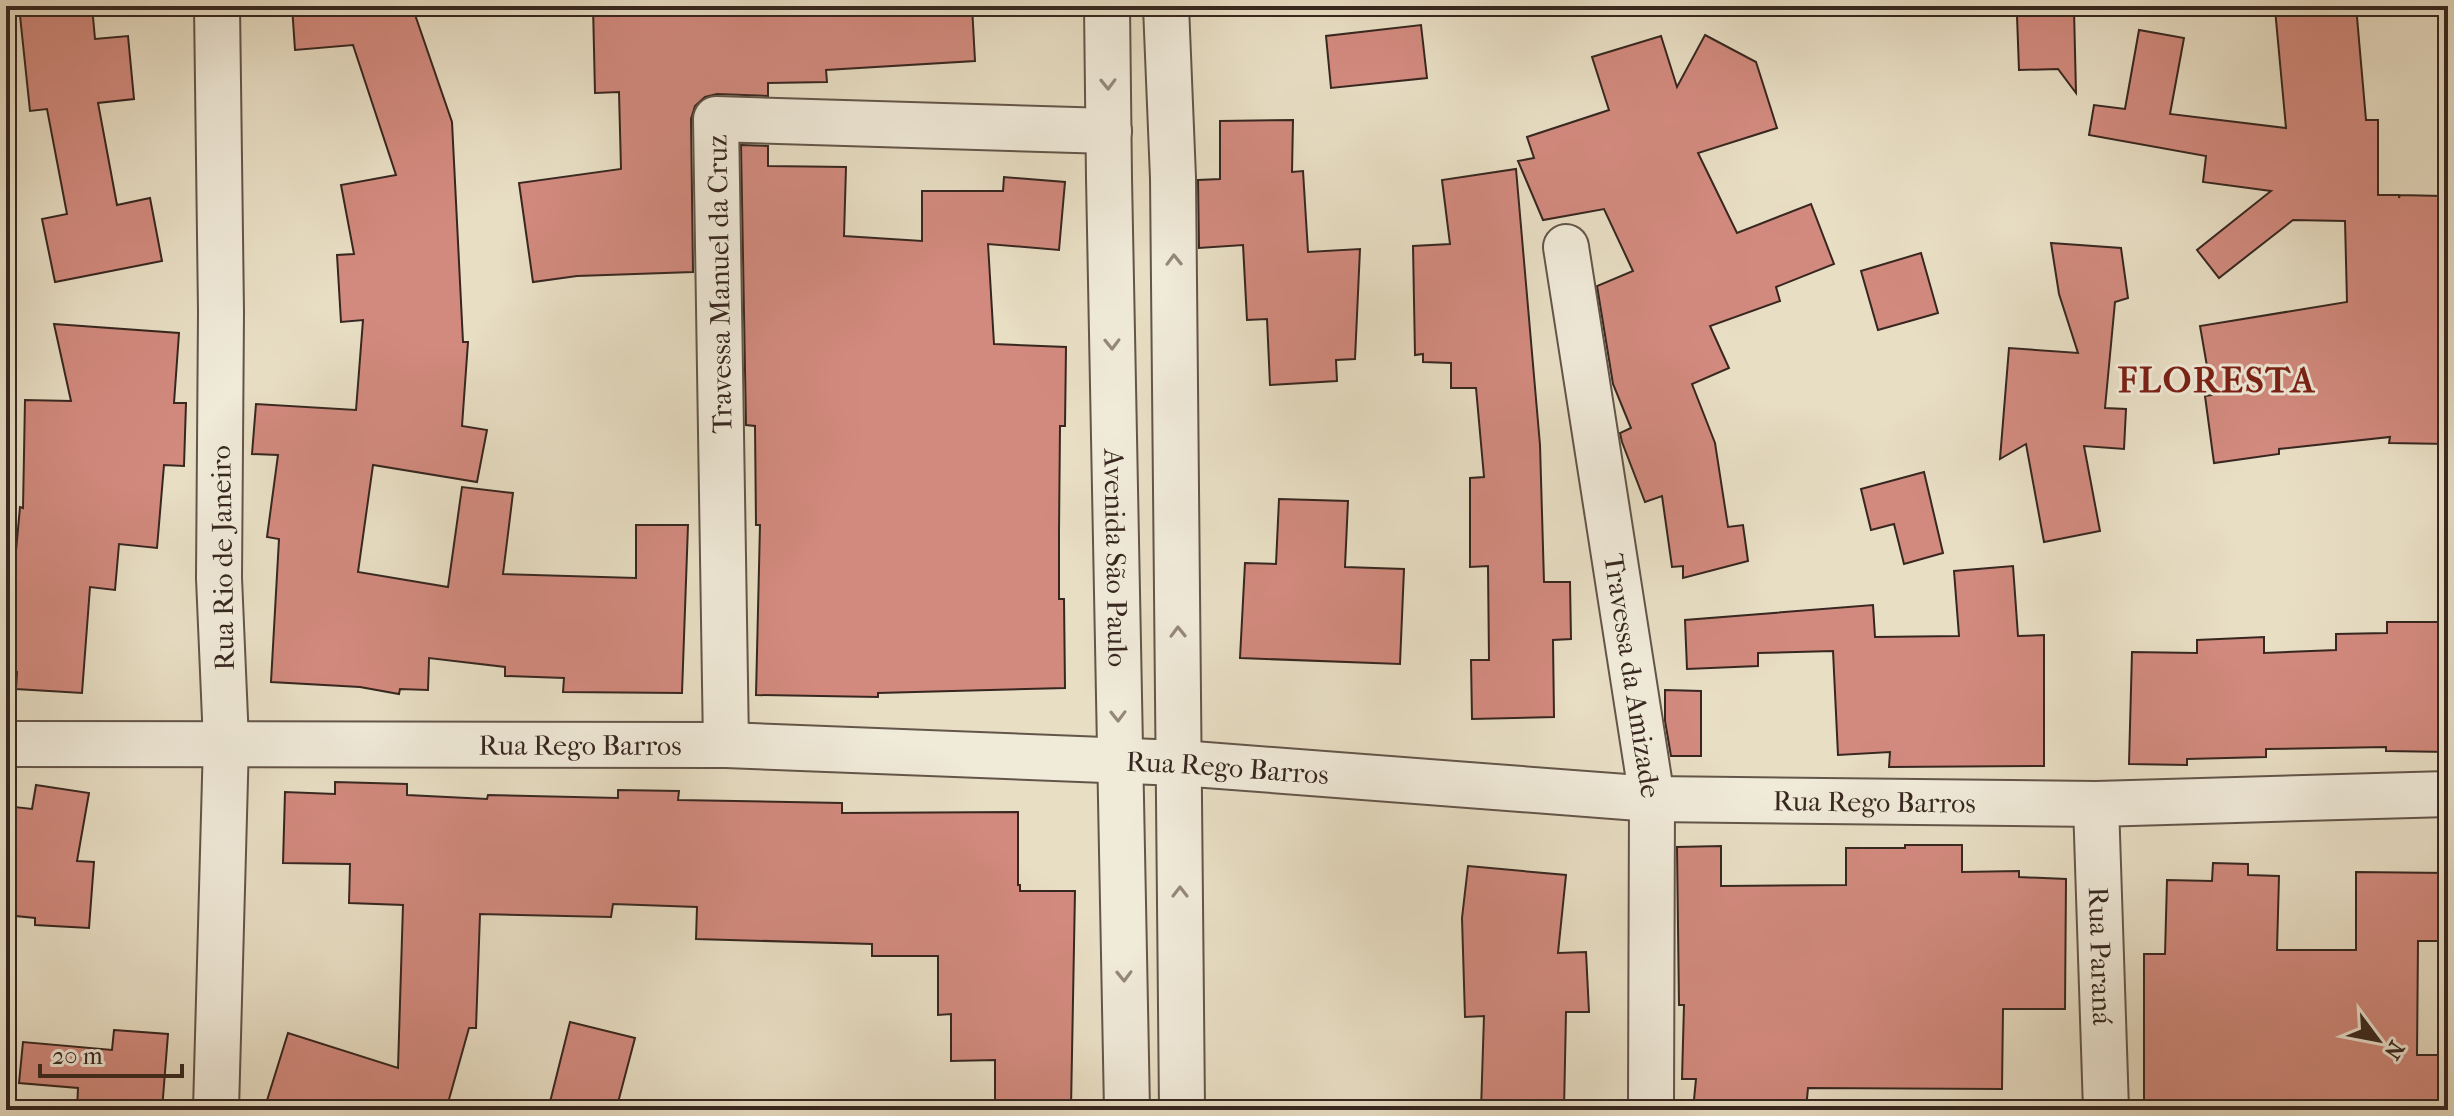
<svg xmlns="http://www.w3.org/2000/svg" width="2454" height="1116" font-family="'IM FELL French Canon',serif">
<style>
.building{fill:#d28a7e;stroke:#372720;stroke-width:2}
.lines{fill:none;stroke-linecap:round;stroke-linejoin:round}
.minor-casing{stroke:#635549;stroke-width:48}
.minor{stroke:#f0ead9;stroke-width:44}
.oneway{stroke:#94887c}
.labels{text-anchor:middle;stroke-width:6;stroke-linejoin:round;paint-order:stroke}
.street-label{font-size:28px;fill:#372720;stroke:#f0ead9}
.district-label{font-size:36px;font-weight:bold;letter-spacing:2px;fill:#7a1f14;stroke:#f0ead9}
</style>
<rect width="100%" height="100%" fill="#e8dec4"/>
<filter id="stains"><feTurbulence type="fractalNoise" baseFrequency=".0025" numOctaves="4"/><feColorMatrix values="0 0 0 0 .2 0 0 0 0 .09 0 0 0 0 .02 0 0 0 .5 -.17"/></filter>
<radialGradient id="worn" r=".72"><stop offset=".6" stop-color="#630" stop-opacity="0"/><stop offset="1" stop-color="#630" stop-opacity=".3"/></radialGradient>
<g class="building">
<path d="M19 6H92L95 39 128 36 134 99 98 103 117 205 150 198 162 261 55 282 42 219 67 214 47 109 30 111Z"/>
<path d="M292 6H412L452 122 463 342H468L462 426 487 430 477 482 373 465 358 572 448 587 462 487 513 493 503 574 636 578V525H688L682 693 563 692 564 678 505 676V667L429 658 428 690 400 689 399 694 360 687 271 682 279 539 267 537 278 455 252 454 256 404 356 410 363 320 341 322 337 255 354 254 341 185 396 175 353 45 295 50Z"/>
<path d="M593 6H972L975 61 826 70 827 82 768 83V96L717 94 705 97 695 106 691 119 693 272 577 276 533 282 519 183 621 169 619 92 595 93Z"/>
<path d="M2017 6H2044L2046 11 2074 10 2076 93 2058 69 2019 70 2017 16 2014 12H2017Z"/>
<path d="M2309 6H2356L2366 120H2378V195H2399V198L2400 195 2442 196 2440 296H2445L2448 324V444L2389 443 2390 437 2279 449V454L2214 463 2205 396 2212 395 2200 326 2347 302 2345 221 2293 220 2219 278 2197 250 2271 191 2203 182 2206 156 2089 135 2094 105 2125 109 2139 30 2184 38 2170 114 2286 128 2275 9Z"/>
<path d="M1421 25 1427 78 1331 88 1326 36Z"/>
<path d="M1705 35 1756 62 1777 128 1698 153 1737 233 1811 204 1834 264 1776 287 1780 301 1710 326 1729 368 1692 384 1715 443 1728 527 1743 525 1748 561 1683 578V566L1672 567 1662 496 1645 502 1622 442 1620 433 1631 428 1613 384 1597 286 1633 271 1604 209 1543 220 1518 161 1534 158 1527 137 1609 110 1592 57 1661 36 1677 87Z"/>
<path d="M1293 120 1292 172 1303 171 1308 252 1360 249 1355 359 1336 360 1337 381 1270 385 1267 319 1247 320 1243 245 1199 248 1198 180 1220 179V121Z"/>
<path d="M741 145 768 146V166L846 167 844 236 922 241V191H1003L1004 177 1065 182 1059 250 988 244 994 344 1066 347 1065 426H1060L1059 532V599H1064L1065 688 878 693V697L756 695 760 525H756L755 426 746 425Z"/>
<path d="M1516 169 1540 445 1544 582H1570L1571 639 1553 640 1554 717 1472 719 1471 660H1489L1488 566 1470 567V478L1484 477 1476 388H1451V363L1423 362V354L1415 355 1413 246 1450 244 1442 180Z"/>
<path d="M2051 243 2121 248 2128 298 2115 302 2105 408 2126 409 2124 449 2084 446 2100 531 2044 542 2026 444 2000 459 2009 348 2078 353 2059 294Z"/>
<path d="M1921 253 1938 313 1878 330 1861 271Z"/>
<path d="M54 324 179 333 174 403H186L184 466 164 465 157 548 119 544 115 590 90 587 82 693 16 689 17 672 6 671V573H14L20 507 23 508 25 400 71 401Z"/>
<path d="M1924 472 1943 553 1904 564 1894 524 1871 530 1861 489Z"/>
<path d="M1279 499 1348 501 1345 567 1404 569 1400 664 1240 658 1245 563 1276 564Z"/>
<path d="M2013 566 2018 636 2044 635V766L1889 767 1890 752 1838 755 1833 651 1758 653V666L1687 669 1685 620 1873 605 1875 637 1959 636 1954 571Z"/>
<path d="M2387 622H2448V752L2386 751V747L2266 749V757L2187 759V765L2129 764 2132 652 2197 653V640L2264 637V653L2336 650V634L2387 633Z"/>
<path d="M1665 690 1701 691V756H1671L1665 721Z"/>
<path d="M335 782 407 784V795L487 799 488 795 618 798V790L679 791 678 800 842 803V813L1018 812V885H1020V891H1075L1071 1108 995 1109V1060L951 1061V1014L938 1015V956H872V944L696 939 697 907 613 904 611 917 480 914 476 1028H469L446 1110H264L288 1033 398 1068 403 905 349 903 350 864 283 863 285 792 335 794Z"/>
<path d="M36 785 89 793 77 861 94 862 89 928 35 925V918L6 915V806L32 809Z"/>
<path d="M1905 845H1962V872L2019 871V877L2066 879 2065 1009H2003L2002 1089 1808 1088 1806 1110H1693L1696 1079H1682L1684 1005H1679L1677 847 1721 846V886L1846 885V848H1905Z"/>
<path d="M2213 863 2248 864V875L2279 876 2277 950H2356V872L2448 873V941H2418L2417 1055H2444V1110H2144V954H2165L2167 880 2212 881Z"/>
<path d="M1468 866 1566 875 1558 953 1586 952 1589 1012H1566L1564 1110H1481L1484 1016 1465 1017 1462 918Z"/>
<path d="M570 1022 635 1038 616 1110H548Z"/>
<path d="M114 1030 168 1034 162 1110H77L78 1088 19 1083 23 1042 112 1050Z"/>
</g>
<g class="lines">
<g class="minor-casing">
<g id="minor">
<path id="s1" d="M1107 6 1109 178 1127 1110"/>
<path d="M1166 6 1173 178 1182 1110"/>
<path id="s2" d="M1566 247 1652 799 1651 1110"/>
<path id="s3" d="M6 744 726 745 1180 763 1652 799 2096 804 2448 794"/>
<path d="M726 745 716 119 1109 131"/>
<path id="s4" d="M2096 804 2106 1110"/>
<path d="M216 1110 226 742 219 578 221 312 217 6"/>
</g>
</g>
<use href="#minor" class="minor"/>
</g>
<defs><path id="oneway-chevron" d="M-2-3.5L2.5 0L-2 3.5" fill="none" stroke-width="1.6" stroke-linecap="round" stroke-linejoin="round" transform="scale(2)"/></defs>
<g class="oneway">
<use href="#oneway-chevron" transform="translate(1108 84) rotate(89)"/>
<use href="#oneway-chevron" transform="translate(1174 260) rotate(-91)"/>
<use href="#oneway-chevron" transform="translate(1112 344) rotate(89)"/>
<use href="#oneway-chevron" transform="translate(1178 632) rotate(-91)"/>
<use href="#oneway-chevron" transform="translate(1118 716) rotate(89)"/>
<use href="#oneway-chevron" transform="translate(1180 892) rotate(-90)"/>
<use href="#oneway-chevron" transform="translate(1124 976) rotate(89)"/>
</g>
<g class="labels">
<g class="street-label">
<text transform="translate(719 284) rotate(-91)" y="10">Travessa Manuel da Cruz</text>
<text transform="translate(222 558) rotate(-91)" y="10">Rua Rio de Janeiro</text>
<text dy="10" stroke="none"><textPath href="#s1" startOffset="552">Avenida São Paulo</textPath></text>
<text dy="10" stroke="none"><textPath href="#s2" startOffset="434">Travessa da Amizade</textPath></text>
<text dy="10" stroke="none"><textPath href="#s3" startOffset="574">Rua Rego Barros</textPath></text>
<text dy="10" stroke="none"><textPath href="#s3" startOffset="1222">Rua Rego Barros</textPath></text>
<text dy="10" stroke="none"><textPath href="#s3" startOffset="1870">Rua Rego Barros</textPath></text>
<text dy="10" stroke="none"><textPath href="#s4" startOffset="152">Rua Paraná</textPath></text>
</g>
<g class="district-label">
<text x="2217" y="392">FLORESTA</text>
</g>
</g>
<rect width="2454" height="1116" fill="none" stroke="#e8dec4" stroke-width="32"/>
<rect x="8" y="8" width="2438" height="1100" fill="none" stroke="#372720" stroke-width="4"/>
<rect x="16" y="16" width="2422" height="1084" fill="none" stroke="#372720" stroke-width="2"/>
<g transform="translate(2378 1040) rotate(122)" stroke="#f0ead9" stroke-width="6" paint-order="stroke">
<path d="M0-6L14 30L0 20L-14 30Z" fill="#372720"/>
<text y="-12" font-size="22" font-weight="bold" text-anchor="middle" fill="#372720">N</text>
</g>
<path d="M40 1064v12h142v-12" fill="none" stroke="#372720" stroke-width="4"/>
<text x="52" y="1064" font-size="24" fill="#372720" stroke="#f0ead9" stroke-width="6" paint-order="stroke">20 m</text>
<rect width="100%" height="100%" filter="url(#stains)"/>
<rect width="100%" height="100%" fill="url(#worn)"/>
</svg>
